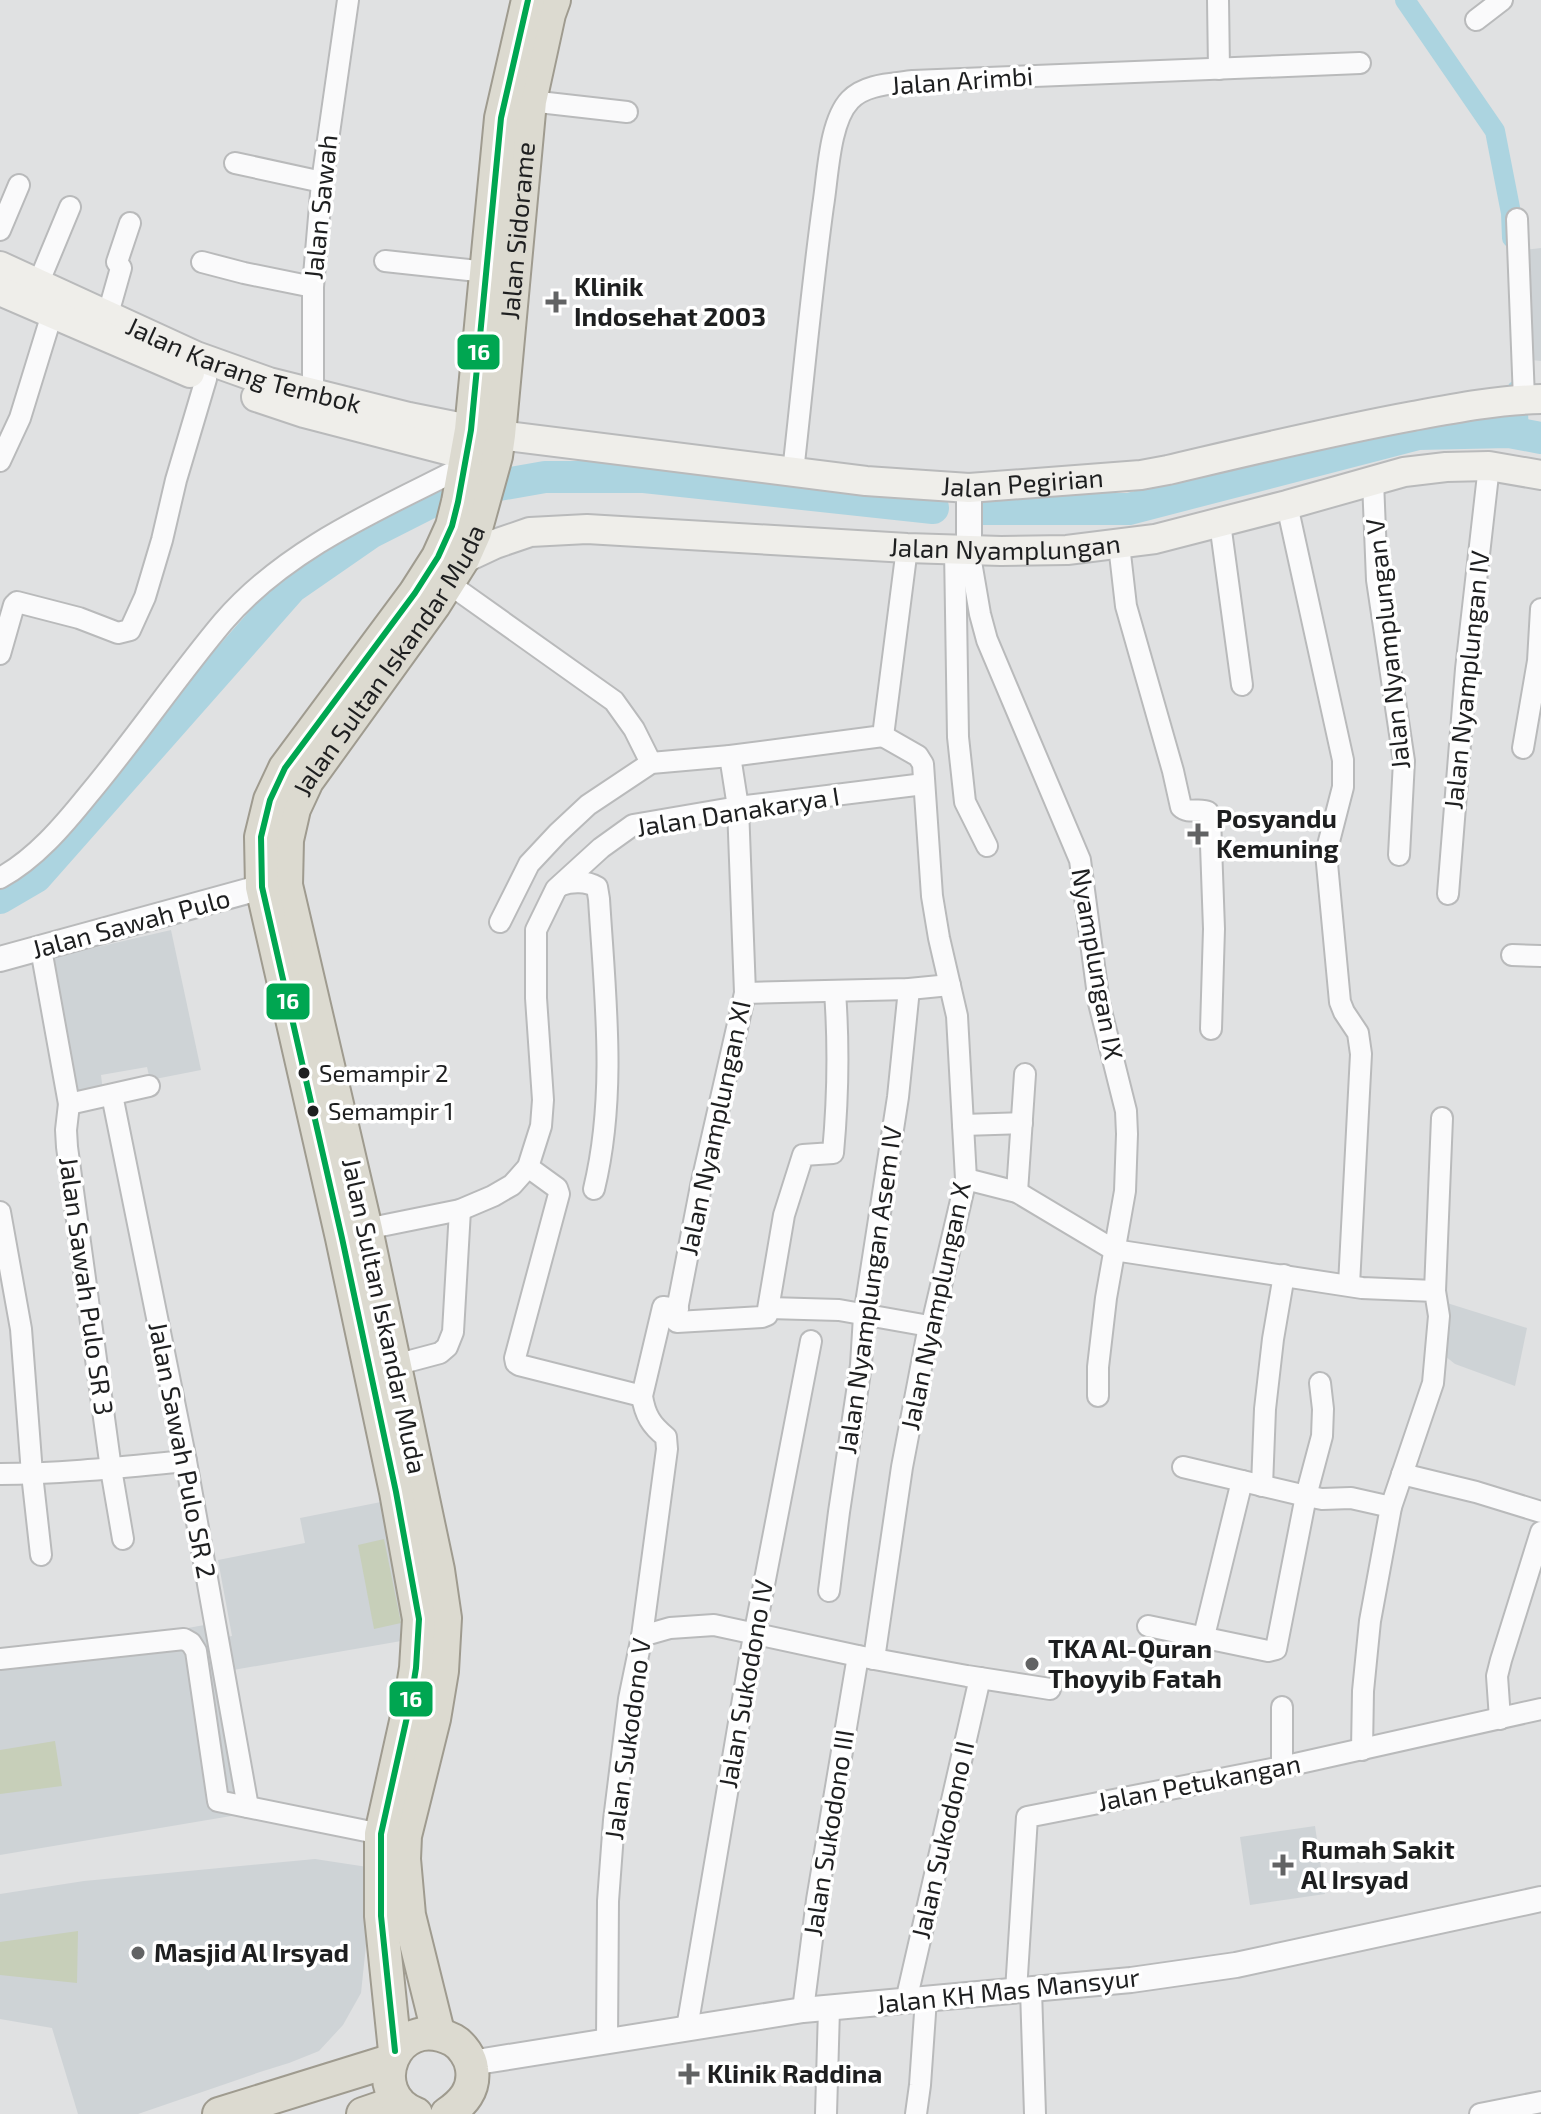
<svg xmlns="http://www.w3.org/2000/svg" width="1541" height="2114" font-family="'Exo 2',sans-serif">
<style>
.built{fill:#ced3d6}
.green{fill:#c7cfb9}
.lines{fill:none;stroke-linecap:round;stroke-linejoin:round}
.canal{stroke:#acd4e0;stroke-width:20}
.river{stroke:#acd4e0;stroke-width:32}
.minor-casing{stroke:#b9babb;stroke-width:24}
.tertiary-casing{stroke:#b9babb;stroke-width:28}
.secondary-casing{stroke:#b9babb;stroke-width:32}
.trunk-casing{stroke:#9f9b8f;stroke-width:36}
.minor{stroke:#fafafb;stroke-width:20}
.tertiary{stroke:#fafafb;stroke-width:24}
.secondary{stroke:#efeeea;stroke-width:28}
.trunk{stroke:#dcdad0;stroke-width:32}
.bus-1-casing{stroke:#fff;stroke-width:12}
.bus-1{stroke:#00a651;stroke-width:6}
.poi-dot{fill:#626364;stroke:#fff;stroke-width:3}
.bus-dot{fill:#1e1f20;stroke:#fff;stroke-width:3}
.labels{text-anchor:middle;stroke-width:7;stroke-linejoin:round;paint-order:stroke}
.bus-label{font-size:24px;fill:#1e1f20;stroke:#fff;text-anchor:start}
.street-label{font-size:26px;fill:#1e1f20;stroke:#fff}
.poi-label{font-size:26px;font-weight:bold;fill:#1e1f20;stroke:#fff;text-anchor:start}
.line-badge{stroke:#fff;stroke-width:3}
.badge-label{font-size:22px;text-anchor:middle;font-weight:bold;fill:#fff}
</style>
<rect width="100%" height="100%" fill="#e0e1e2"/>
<g class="built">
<path d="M1541 248V361L1532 360 1524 250Z"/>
<path d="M171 930 201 1070 150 1080 147 1067 101 1075 103 1091 75 1096 50 958Z"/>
<path d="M1447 1303 1527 1328 1515 1386 1455 1364 1445 1356Z"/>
<path d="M381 1502 407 1640 233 1670 227 1637 232 1636 218 1560 305 1543 300 1518Z"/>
<path d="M210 1624 243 1814 0 1855V1662Z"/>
<path d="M1315 1826 1325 1894 1250 1905 1240 1837Z"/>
<path d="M315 1859 374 1868 361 1993 343 2025 319 2051 289 2063 260 2072 138 2114H78L52 2028 0 2019V1894L84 1881Z"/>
</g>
<g class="green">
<path d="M384 1539 401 1623 374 1629 358 1545Z"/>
<path d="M55 1741 62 1786 0 1794V1750Z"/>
<path d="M78 1931 77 1983 0 1975V1942Z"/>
</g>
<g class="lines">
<g class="canal">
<path d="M1405 0 1495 131 1511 213 1512 238"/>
<path d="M1517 390 1519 434"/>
</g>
<g class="river">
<path d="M976 509H1129L1418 434 1509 432 1541 438"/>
<path d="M0 898 36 877 292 587 370 533 447 494 545 477H644L933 508"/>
</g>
<g class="minor-casing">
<g id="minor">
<path d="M1218 0 1219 69"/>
<path d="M1476 20 1502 0"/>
<path d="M530 101 627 112"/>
<path d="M235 163 322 182"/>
<path d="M1517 219 1524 399"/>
<path d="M0 230 19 185"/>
<path d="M385 261 487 272"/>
<path d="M202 262 244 273 313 287"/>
<path d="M38 284 70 207"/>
<path d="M104 328 121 268 117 262 130 223"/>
<path d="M313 406V287L322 182 348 0"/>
<path d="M0 461 20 418 52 314"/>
<path d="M793 472C803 383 811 294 823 206 828 176 829 122 850 100 865 84 892 84 913 81L1360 63"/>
<path d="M1373 481 1377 580 1404 761 1399 855"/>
<path d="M1287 505 1343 760V787L1326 853 1340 1002 1344 1012 1358 1033 1361 1054 1349 1285"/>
<path d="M1220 523 1242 685"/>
<path d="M1119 545 1126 606 1173 771 1181 807C1188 814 1200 808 1208 812L1210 817 1214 929 1211 1029"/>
<path d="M955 549 958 737 965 802 987 846"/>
<path d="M969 550 980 614 987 640 1080 860 1099 1003 1126 1111 1127 1134 1125 1191 1106 1298 1098 1367V1396"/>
<path d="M448 583 614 701 634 729 651 763"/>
<path d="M0 654 14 605 17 602 79 618 118 633 130 630 145 597 162 540 176 480 206 379"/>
<path d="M1523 748 1538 661 1541 609"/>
<path d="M730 756 738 807 745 993 701 1186 675 1320 677 1322 762 1317 767 1315 784 1215 803 1155 833 1153C838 1099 839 1046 835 992"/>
<path d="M0 878C35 859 63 826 88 795 135 739 176 678 223 622 283 552 371 513 451 473L465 468H470"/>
<path d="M561 885C572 881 587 881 597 887L599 899C605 996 617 1094 594 1189"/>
<path d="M1448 894 1466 669 1489 466"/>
<path d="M500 922 529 864 558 833 588 805 651 763 730 756 883 736 907 548"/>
<path d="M41 949 69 1104 149 1086"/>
<path d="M1512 955 1541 956"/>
<path d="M745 993 909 989 950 985"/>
<path d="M112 1095 186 1461 248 1807"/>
<path d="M69 1104 66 1130 67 1147 111 1469 123 1539"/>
<path d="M963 1125 1022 1123"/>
<path d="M528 1167 557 1188 559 1194 515 1358 516 1363 519 1365 642 1396"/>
<path d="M966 1179 1017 1192 1114 1250 1362 1288 1435 1291 1439 1316 1433 1383 1391 1507 1370 1621 1363 1691 1362 1750"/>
<path d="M1017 1192 1025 1074"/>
<path d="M0 1212 21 1329 32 1474 41 1555"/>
<path d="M366 1229 460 1210 493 1196 512 1185 528 1167 541 1126 543 1100 536 998V930L556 889 601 848 633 825 738 807 924 784"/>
<path d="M1435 1291 1442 1118"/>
<path d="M769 1308 839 1310 929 1326"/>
<path d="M395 1365 440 1353 447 1347 453 1332 460 1210"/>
<path d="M1183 1467 1306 1496 1322 1499 1351 1498 1391 1507"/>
<path d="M0 1474C62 1474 124 1467 186 1461"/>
<path d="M1402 1474 1476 1492 1541 1512"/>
<path d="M1262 1486 1265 1409 1273 1339 1284 1275"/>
<path d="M829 1591 839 1512 861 1365 864 1316 898 1097 909 989"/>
<path d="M1148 1626 1268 1651 1276 1649 1306 1496 1322 1436 1323 1409 1320 1383"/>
<path d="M642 1636 670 1628 714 1625 858 1656 967 1676 1050 1689"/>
<path d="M1204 1636 1242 1481"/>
<path d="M0 1659 184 1639 191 1643 196 1651 218 1801 381 1834"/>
<path d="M874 1659 902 1467 929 1326 933 1320 966 1179 957 1016 939 938 932 896 923 764 918 756 883 736"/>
<path d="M1282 1707V1767"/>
<path d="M1500 1719 1497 1676 1501 1660 1541 1532"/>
<path d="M1031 1990 1035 2114"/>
<path d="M1016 1991 1027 1817 1282 1767 1541 1709"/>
<path d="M906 2001 980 1678"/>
<path d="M803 2010 817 1900 858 1656"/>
<path d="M687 2028 751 1652 811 1341"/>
<path d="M607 2042 608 1901 614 1820 629 1699 642 1636 667 1449 666 1437C651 1425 645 1415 642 1396L663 1307 678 1309"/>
<path d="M826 2114 829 2009"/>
<path d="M916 2114 920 2085 926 1999"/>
<path d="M1480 2114 1541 2102"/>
</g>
</g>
<g class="tertiary-casing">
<g id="tertiary">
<path d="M969 550V488"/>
<path d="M0 959 262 887"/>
<path d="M471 2063 803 2010 1131 1980 1236 1965 1541 1899"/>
</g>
</g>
<g class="secondary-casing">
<g id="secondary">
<path id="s1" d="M0 266 196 356 269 382 409 417 499 435 866 481 969 488 1141 475 1168 470C1249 451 1331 431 1413 416 1456 408 1498 400 1541 399"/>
<path d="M0 291 190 373"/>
<path d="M256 397 304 413 485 460"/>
<path id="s2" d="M463 559 495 544 530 532 587 529 907 548 1001 551 1067 550 1155 539 1287 505 1404 472 1446 467 1489 466 1541 475"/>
</g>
</g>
<g class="trunk-casing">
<g id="trunk">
<path id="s3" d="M438 2032 409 1915 404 1859 405 1836 434 1719 442 1671 445 1618 438 1570 366 1229 286 885 287 840 294 809 307 781 434 605 463 559 475 532 496 456 499 435 530 101 549 14 554 0"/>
<path d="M395 2051 381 1916V1834L411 1699 416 1668 419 1619 396 1492 342 1238 262 887 261 837 270 800 285 768 415 593 438 557 452 526 458 502 471 430 501 118 528 0"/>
<path d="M219 2114 390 2061"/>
<path d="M363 2114 398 2102"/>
<path d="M416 2114C364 2095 393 2010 453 2040 462 2045 471 2058 472 2069 475 2090 463 2103 447 2114"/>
</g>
</g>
<use href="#minor" class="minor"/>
<use href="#tertiary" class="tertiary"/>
<use href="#secondary" class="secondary"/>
<use href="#trunk" class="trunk"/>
<g class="bus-1-casing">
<path id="bus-1" d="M395 2051 381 1916V1834L411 1699 416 1668 419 1619 396 1492 342 1238 262 887 261 837 270 800 285 768 415 593 438 557 452 526 458 502 471 430 501 118 528 0"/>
</g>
<use href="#bus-1" class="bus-1"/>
</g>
<g class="poi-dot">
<path d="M552 290h8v8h8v8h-8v8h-8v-8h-8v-8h8z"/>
<path d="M1194 822h8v8h8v8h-8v8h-8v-8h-8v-8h8z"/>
<circle cx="1032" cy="1664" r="8"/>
<path d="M1279 1853h8v8h8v8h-8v8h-8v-8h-8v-8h8z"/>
<circle cx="138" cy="1953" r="8"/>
<path d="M685 2062h8v8h8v8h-8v8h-8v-8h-8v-8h8z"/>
</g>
<g class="bus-dot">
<circle cx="304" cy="1073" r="7"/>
<circle cx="313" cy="1111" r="7"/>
</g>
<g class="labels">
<g class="bus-label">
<text x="319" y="1082">Semampir 2</text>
<text x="328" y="1120">Semampir 1</text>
</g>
<g class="street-label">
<text transform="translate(962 81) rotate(-4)" y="9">Jalan Arimbi</text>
<text transform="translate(321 207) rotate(-84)" y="9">Jalan Sawah</text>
<text dy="9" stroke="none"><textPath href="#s3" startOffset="1886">Jalan Sidorame</textPath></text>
<text dy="9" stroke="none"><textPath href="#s1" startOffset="264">Jalan Karang Tembok</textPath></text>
<text dy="9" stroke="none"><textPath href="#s1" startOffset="1056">Jalan Pegirian</textPath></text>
<text dy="9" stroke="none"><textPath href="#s2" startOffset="548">Jalan Nyamplungan</textPath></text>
<text transform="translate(1388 644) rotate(-96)" y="9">Jalan Nyamplungan V</text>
<text dy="9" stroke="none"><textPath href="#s3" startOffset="1426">Jalan Sultan Iskandar Muda</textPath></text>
<text transform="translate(1467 680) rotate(-84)" y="9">Jalan Nyamplungan IV</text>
<text transform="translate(738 812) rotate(-9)" y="9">Jalan Danakarya I</text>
<text transform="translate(131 924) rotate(-15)" y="9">Jalan Sawah Pulo</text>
<text transform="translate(1097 964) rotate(80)" y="9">Nyamplungan IX</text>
<text transform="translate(715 1128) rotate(-78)" y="9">Jalan Nyamplungan XI</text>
<text transform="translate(86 1286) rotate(82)" y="9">Jalan Sawah Pulo SR 3</text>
<text transform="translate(870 1290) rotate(-82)" y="9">Jalan Nyamplungan Asem IV</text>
<text transform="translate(936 1306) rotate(-78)" y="9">Jalan Nyamplungan X</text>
<text transform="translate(384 1316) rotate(78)" y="9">Jalan Sultan Iskandar Muda</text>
<text transform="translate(182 1450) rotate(79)" y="9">Jalan Sawah Pulo SR 2</text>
<text transform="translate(746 1684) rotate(-80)" y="9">Jalan Sukodono IV</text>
<text transform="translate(628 1739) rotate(-82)" y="9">Jalan Sukodono V</text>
<text transform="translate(1199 1783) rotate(-11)" y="9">Jalan Petukangan</text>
<text transform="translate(829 1833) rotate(-81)" y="9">Jalan Sukodono III</text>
<text transform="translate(943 1840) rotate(-77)" y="9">Jalan Sukodono II</text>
<text transform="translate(1008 1991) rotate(-6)" y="9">Jalan KH Mas Mansyur</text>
</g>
<g class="poi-label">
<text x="574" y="296">Klinik<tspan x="574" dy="30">Indosehat 2003</tspan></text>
<text x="1216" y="828">Posyandu<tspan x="1216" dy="30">Kemuning</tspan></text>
<text x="1048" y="1658">TKA Al-Quran<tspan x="1048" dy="30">Thoyyib Fatah</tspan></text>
<text x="1301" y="1859">Rumah Sakit<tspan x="1301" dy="30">Al Irsyad</tspan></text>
<text x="154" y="1962">Masjid Al Irsyad</text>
<text x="707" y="2083">Klinik Raddina</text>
</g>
</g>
<g class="line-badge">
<rect x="456" y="333" width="45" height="38" rx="8" fill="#00a651"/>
<rect x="265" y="982" width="46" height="39" rx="8" fill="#00a651"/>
<rect x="388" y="1680" width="46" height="38" rx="8" fill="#00a651"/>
</g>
<g class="badge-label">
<text x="479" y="360">16</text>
<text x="288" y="1009">16</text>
<text x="411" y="1707">16</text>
</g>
</svg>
